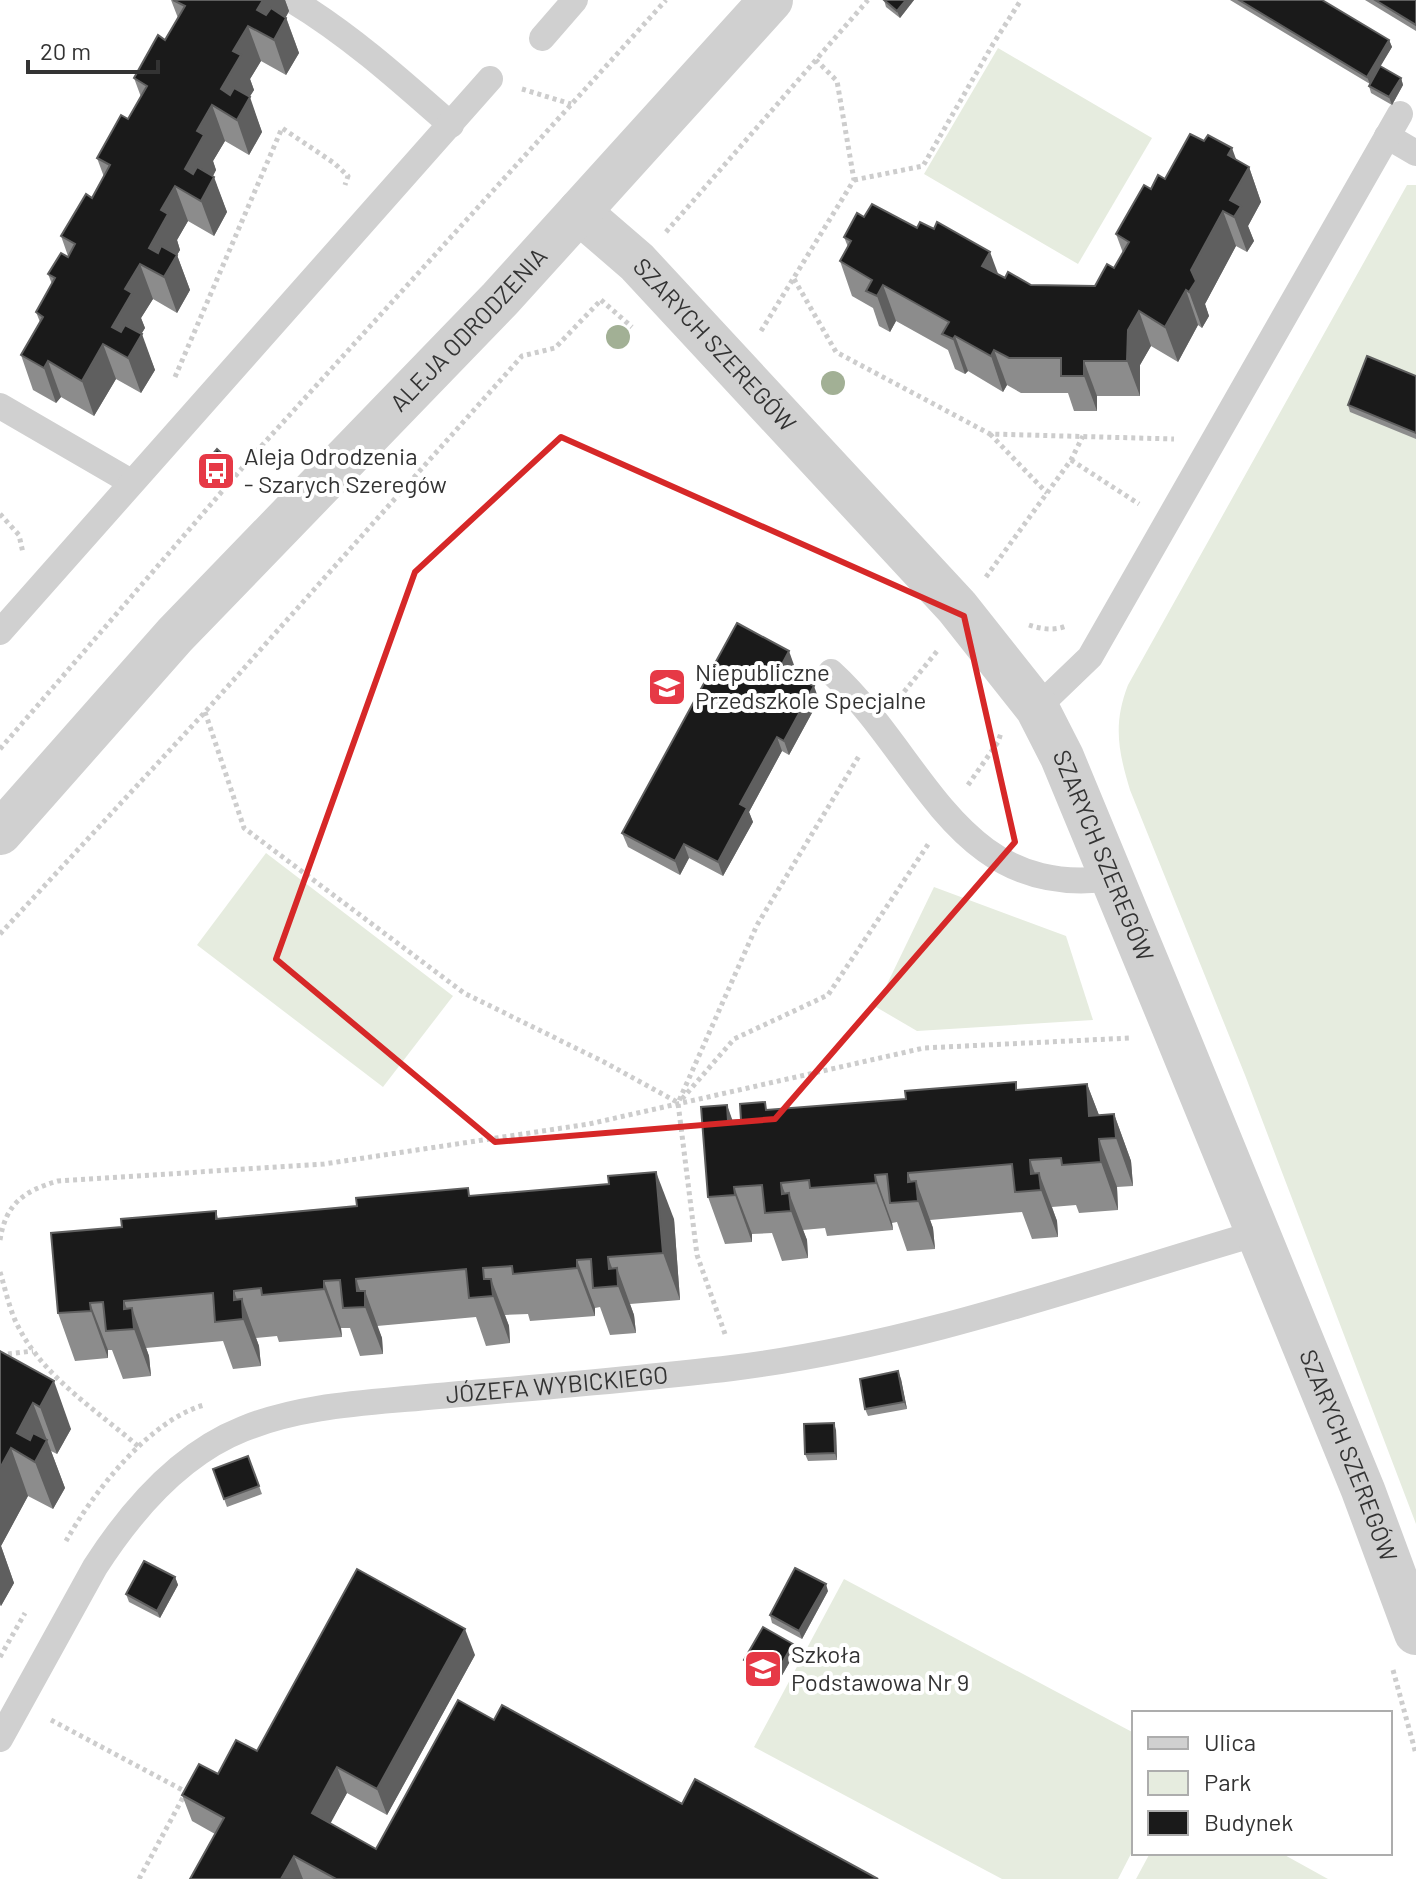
<svg xmlns="http://www.w3.org/2000/svg" width="1416" height="1879" font-family="Barlow,sans-serif">
<style>
.green{fill:#e6ecdf}
.lines{fill:none;stroke-linecap:round;stroke-linejoin:round}
.path{stroke:#cdcdcd;stroke-width:5;stroke-dasharray:4 4;stroke-linecap:butt}
.service{stroke:#d0d0d0;stroke-width:26}
.minor{stroke:#d0d0d0;stroke-width:44}
.tertiary{stroke:#d0d0d0;stroke-width:44}
.tree{fill:#a2b095}
.wall{fill:#8c8c8c}
.shaded-wall{fill:#5f5f5f}
.building{fill:#1a1a1a;stroke:#5f5f5f;stroke-width:2}
.marked{fill:none;stroke:#d62828;stroke-width:6;stroke-linejoin:round}
.labels{text-anchor:middle;stroke-width:8;stroke-linejoin:round;paint-order:stroke}
.street-label{font-size:24px;fill:#333;stroke:#fff}
.poi-label{font-size:24px;fill:#333;stroke:#fff;text-anchor:start}
</style>
<rect width="100%" height="100%" fill="#fff"/>
<g class="green">
<path d="M998 48 1152 138 1078 264 924 174Z"/>
<path d="M1407 185H1416V1524L1245 1075 1130 790C1118 750 1113 724 1128 685Z"/>
<path d="M266 853 453 996 383 1087 197 945Z"/>
<path d="M934 887 1066 936 1093 1020 917 1031 876 1007Z"/>
<path d="M844 1579 1134 1733V1848L1118 1879H1002L754 1747Z"/>
<path d="M1150 1853H1281L1328 1879H1136Z"/>
</g>
<g class="lines">
<g class="path">
<path d="M522 89 571 104"/>
<path d="M854 180 923 166 993 44 1021 0"/>
<path d="M666 232 868 0"/>
<path d="M794 279 836 352 990 434 1174 439"/>
<path d="M601 300 632 327"/>
<path d="M761 331 854 180 837 81 816 60"/>
<path d="M175 377 282 128 334 163 348 176 345 185"/>
<path d="M990 434 1047 493"/>
<path d="M1071 460 1139 504"/>
<path d="M0 514 19 535 23 553"/>
<path d="M986 577 1071 460 1083 436"/>
<path d="M1029 625C1041 629 1054 631 1066 626"/>
<path d="M899 698 938 650"/>
<path d="M205 712 244 828 464 993 604 1062 677 1102"/>
<path d="M0 749 256 452 666 0"/>
<path d="M968 785 998 742 1001 733"/>
<path d="M0 934 205 712 522 356 555 348 601 300"/>
<path d="M682 1099 734 1039 828 995 929 843"/>
<path d="M0 1240C6 1203 24 1191 58 1181L324 1164 589 1124 924 1048 1130 1038"/>
<path d="M0 1272C6 1291 10 1313 20 1330 46 1379 99 1412 139 1447"/>
<path d="M725 1334 697 1255 678 1103 757 925 859 756"/>
<path d="M0 1355 33 1351"/>
<path d="M66 1541C93 1493 148 1421 204 1405"/>
<path d="M0 1657 25 1613"/>
<path d="M1393 1670 1416 1754"/>
<path d="M51 1720 190 1794"/>
<path d="M139 1879 186 1792"/>
</g>
<g class="service">
<path d="M292 0C350 35 400 80 451 125"/>
<path d="M542 38 575 0"/>
<path d="M1387 136 1416 153"/>
<path d="M0 406 131 482"/>
<path d="M0 632 490 79"/>
<path d="M831 672C924 757 957 901 1112 878"/>
<path d="M1037 708 1090 657 1400 114"/>
<path id="s1" d="M0 1739 95 1567C131 1511 180 1454 243 1429 302 1405 366 1403 427 1397 529 1388 631 1380 732 1368 912 1346 1084 1284 1258 1233"/>
</g>
<path class="minor" id="s2" d="M579 212 637 262 957 607 1037 708 1062 757 1174 1028 1363 1490 1416 1633"/>
<path class="tertiary" id="s3" d="M0 833 175 635 500 299 771 0"/>
</g>
<g class="tree">
<circle cx="618" cy="337" r="12"/>
<circle cx="833" cy="383" r="12"/>
</g>
<g class="wall">
<path d="M171 0H285L289 11 286 17 299 53 286 75 261 61 250 79 254 90 249 97 262 132 249 155 225 141 213 161 216 170 213 176 227 212 214 236 188 221 177 240 180 250 177 255 190 290 177 313 153 299 141 318 145 328 141 334 155 370 141 393 116 379 94 416 61 397 56 403 33 390 21 355 40 322 36 312 52 284 48 274 68 256 61 236 92 198 104 177 97 158 128 119 141 97 134 78 165 40 178 18Z"/>
<path d="M884 0H914L900 18 886 7Z"/>
<path d="M1230 0H1322L1389 40 1392 47 1380 66 1401 78 1403 85 1392 105 1371 93 1369 86 1370 84Z"/>
<path d="M1365 0H1416V31Z"/>
<path d="M1236 160 1249 167 1261 202 1248 226 1254 241 1247 252 1236 246 1205 304 1209 316 1202 328 1198 325 1178 362 1151 346 1140 365V396H1097V411H1074L1068 393H1021L1007 385 1003 392 968 371 965 374 955 369 948 350 896 321 890 332 879 326 873 308 852 296 840 261 848 247 844 237 864 217 1005 278 1031 285 1095 286 1114 268 1123 253 1116 234 1151 189Z"/>
<path d="M1416 376V439L1350 412 1348 405Z"/>
<path d="M231 466 214 486 203 476 200 469Z"/>
<path d="M794 665 790 673 819 700 789 755 782 751 749 812 753 822 723 876 689 858 680 875 628 847 622 833Z"/>
<path d="M1087 1084 1099 1115 1114 1114 1131 1161 1133 1186 1117 1187 1118 1210 1079 1213 1076 1205 1052 1207 1057 1221 1058 1237 1032 1239 1022 1212 930 1220 933 1228 935 1249 907 1251 897 1222 892 1223 893 1230 827 1236 825 1228 803 1230 807 1240 808 1258 782 1261 772 1233 752 1234V1242L725 1244 708 1197 727 1105 732 1121 741 1120 768 1110Z"/>
<path d="M471 1196 674 1219 680 1300 630 1304 634 1315 636 1333 610 1335 600 1307 595 1308V1316L530 1321 528 1314 505 1315 509 1326 510 1343 486 1346 476 1317 377 1326 382 1338 383 1354 360 1356 350 1328H341L342 1337 279 1342 277 1336 256 1338 259 1346 261 1366 233 1369 223 1341 146 1348 149 1356 151 1376 123 1379 112 1350H108V1358L75 1361 58 1313 122 1227 216 1211 218 1218Z"/>
<path d="M0 1351 71 1429 57 1454 51 1451 65 1488 53 1509 28 1496 1 1546 14 1583 1 1606 0 1605Z"/>
<path d="M901 1379 907 1409 868 1416 865 1409Z"/>
<path d="M836 1430 837 1460 808 1461 805 1454Z"/>
<path d="M248 1456 262 1494 227 1507 213 1469Z"/>
<path d="M175 1577 178 1585 160 1618 129 1602 126 1594Z"/>
<path d="M828 1591 802 1639 772 1623 770 1615Z"/>
<path d="M793 1644 796 1651 777 1684 746 1667 744 1660Z"/>
<path d="M475 1655 387 1815 347 1793 330 1823 376 1849 494 1720 682 1804 878 1879H190L215 1834 192 1821 182 1795 257 1751Z"/>
</g>
<g class="shaded-wall">
<path d="M263 0H285L289 11 273 40 257 10Z"/>
<path d="M906 0H914L900 18 897 11Z"/>
<path d="M286 18 299 53 286 75 274 40Z"/>
<path d="M248 26 261 61 250 79 254 90 236 119 221 89 233 51Z"/>
<path d="M1389 40 1392 47 1370 84 1367 77Z"/>
<path d="M1401 78 1403 85 1392 105 1389 97Z"/>
<path d="M250 97 262 132 249 155 237 120Z"/>
<path d="M212 105 225 141 213 161 216 170 200 200 185 169 197 131Z"/>
<path d="M1232 148 1243 178 1249 167 1261 202 1248 226 1254 241 1247 252 1234 217 1230 200 1228 155Z"/>
<path d="M214 177 227 212 214 236 201 201Z"/>
<path d="M175 186 188 221 177 240 180 250 177 255 190 290 177 313 164 277 149 248 161 210Z"/>
<path d="M1223 211 1236 246 1205 304 1209 316 1202 328 1189 292 1191 270Z"/>
<path d="M990 252 1003 287 982 266Z"/>
<path d="M140 264 153 299 141 318 145 328 127 358 112 327 125 289Z"/>
<path d="M883 285 896 321 890 332 877 296Z"/>
<path d="M1186 290 1198 325 1178 362 1165 327Z"/>
<path d="M1139 311 1151 346 1140 365V396L1127 361 1128 330Z"/>
<path d="M142 334 155 370 141 393 128 358Z"/>
<path d="M955 336 968 371 965 374 953 339Z"/>
<path d="M103 344 116 379 94 416 82 381Z"/>
<path d="M994 350 1007 385 1003 392 991 356Z"/>
<path d="M48 361 61 397 56 403 44 368Z"/>
<path d="M1084 361 1097 396V411L1084 376Z"/>
<path d="M228 459 231 466 214 486 211 478Z"/>
<path d="M789 651 794 665 785 682 780 668Z"/>
<path d="M814 686 819 700 789 755 784 741Z"/>
<path d="M777 737 782 751 749 812 753 822 723 876 718 862 740 804Z"/>
<path d="M684 844 689 858 680 875 675 861Z"/>
<path d="M1087 1084 1105 1131 1099 1139 1117 1187 1118 1210 1101 1162 1089 1116Z"/>
<path d="M727 1105 744 1152 728 1121Z"/>
<path d="M1114 1114 1131 1161 1133 1186 1116 1138Z"/>
<path d="M1030 1160 1041 1190 1039 1173 1057 1221 1058 1237 1041 1190 1031 1174Z"/>
<path d="M656 1172 674 1219 680 1300 663 1253Z"/>
<path d="M908 1173 918 1201 916 1181 933 1228 935 1249 918 1201 908 1182Z"/>
<path d="M875 1175 892 1223 893 1230 876 1183Z"/>
<path d="M781 1183 791 1209 789 1193 807 1240 808 1258 791 1211 782 1194Z"/>
<path d="M734 1187 752 1234V1242L735 1195Z"/>
<path d="M608 1257 618 1284 617 1268 634 1315 636 1333 618 1286 609 1269Z"/>
<path d="M577 1260 595 1308V1316L577 1268Z"/>
<path d="M356 1279 365 1304V1291L382 1338 383 1354 365 1307 357 1291Z"/>
<path d="M491 1279 509 1326 510 1343 493 1296Z"/>
<path d="M324 1281 341 1328 342 1337 324 1289Z"/>
<path d="M234 1291 243 1317 242 1299 259 1346 261 1366 243 1319 234 1300Z"/>
<path d="M124 1301 134 1328 132 1308 149 1356 151 1376 134 1329 124 1309Z"/>
<path d="M90 1303 108 1350V1358L91 1311Z"/>
<path d="M898 1371 901 1379 907 1409 904 1402Z"/>
<path d="M54 1381 71 1429 57 1454 40 1407Z"/>
<path d="M33 1403 65 1488 53 1509 35 1462 17 1433Z"/>
<path d="M834 1423 836 1430 837 1460 835 1453Z"/>
<path d="M11 1448 28 1496 1 1546 14 1583 1 1606 0 1603V1468Z"/>
<path d="M175 1577 178 1585 160 1618 157 1611Z"/>
<path d="M826 1584 828 1591 802 1639 799 1631Z"/>
<path d="M465 1629 475 1655 387 1815 377 1789Z"/>
<path d="M793 1644 796 1651 777 1684 774 1677Z"/>
<path d="M337 1767 347 1793 322 1839 312 1813Z"/>
<path d="M294 1856 303 1879H281Z"/>
</g>
<g class="building">
<path d="M173 0H263L257 10 266 15 271 8 286 18 274 40 248 26 233 51 241 55 221 89 230 95 234 88 250 97 237 120 212 105 197 131 204 135 185 169 193 174 197 167 214 177 201 201 175 186 161 210 168 214 149 248 158 253 161 246 177 255 164 277 140 264 125 289 132 293 112 327 121 332 125 325 142 334 128 358 103 344 82 381 48 361 44 368 21 355 43 317 36 312 55 278 48 274 61 253 68 257 75 244 61 236 86 194 92 198 110 165 97 158 121 115 128 119 147 86 134 78 158 35 165 40 185 6Z"/>
<path d="M884 0H906L897 11Z"/>
<path d="M1239 0H1322L1389 40 1367 77Z"/>
<path d="M1375 0H1416V25Z"/>
<path d="M1380 66 1401 78 1389 97 1369 86Z"/>
<path d="M1190 134 1204 141 1208 135 1232 148 1228 155 1249 167 1230 200 1241 206 1234 217 1223 211 1191 270 1196 281 1189 292 1186 290 1165 327 1139 311 1128 330 1127 361H1084V376H1061V358H1009L994 350 991 356 955 336 953 339 942 334 949 322 883 285 877 296 866 291 872 280 840 261 851 241 844 237 857 213 864 217 872 204 917 228 920 222 934 229 937 222 990 252 982 266 1005 278 1008 272 1031 285 1095 286 1107 264 1114 268 1129 242 1116 234 1144 185 1151 189 1158 175 1165 179Z"/>
<path d="M1367 356 1416 376V433L1348 405Z"/>
<path d="M217 449 228 459 211 478 200 469Z"/>
<path d="M737 623 789 651 780 668 814 686 784 741 777 737 740 804 747 808 718 862 684 844 675 861 622 833Z"/>
<path d="M1016 1082V1090L1087 1084 1089 1116 1114 1114 1116 1138 1099 1139 1101 1162 1062 1165 1061 1158 1030 1160 1031 1174 1039 1173 1041 1190 1015 1192 1012 1164 908 1173V1182L916 1181 918 1201 890 1203 887 1174 875 1175 876 1183 810 1188 809 1180 781 1183 782 1194 789 1193 791 1211 765 1213 762 1185 734 1187 735 1195 708 1197 701 1107 727 1105 728 1121 741 1120 740 1104 765 1102 766 1110 906 1099 905 1091Z"/>
<path d="M656 1172 663 1253 608 1257 609 1269 617 1268 618 1286 593 1288 591 1259 577 1260V1268L513 1274 512 1266 483 1268 484 1279H491L493 1296 469 1298 466 1269 356 1279 357 1291H365V1307L343 1308 340 1280 324 1281V1289L262 1295 261 1288 234 1291V1300L242 1299 243 1319 215 1322 213 1293 124 1301V1309L132 1308 134 1329 106 1331 103 1302 90 1303 91 1311 58 1313 51 1233 122 1227 121 1219 216 1211V1219L357 1206 356 1198 468 1188 469 1196 609 1184 608 1176Z"/>
<path d="M0 1351 54 1381 40 1407 33 1403 17 1433 30 1440 33 1433 47 1440 35 1462 11 1448 0 1468Z"/>
<path d="M898 1371 904 1402 865 1409 860 1379Z"/>
<path d="M834 1423 835 1453 805 1454 804 1424Z"/>
<path d="M248 1456 259 1486 224 1499 213 1469Z"/>
<path d="M144 1561 175 1577 157 1611 126 1594Z"/>
<path d="M795 1568 826 1584 799 1631 770 1615Z"/>
<path d="M357 1569 465 1629 377 1789 337 1767 312 1813 376 1849 458 1700 494 1720 502 1705 682 1804 695 1779 878 1879H336L294 1856 281 1879H190L224 1818 182 1795 199 1764 218 1774 236 1740 257 1751Z"/>
<path d="M763 1627 793 1644 774 1677 744 1660Z"/>
</g>
<path class="marked" d="M561 437 964 616 1015 842 775 1119 495 1142 276 959 415 572Z"/>
<defs>
<g id="bus-square" transform="scale(2)"><rect x="-9" y="-9" width="18" height="18" rx="4" fill="#e63946" stroke="#fff"/><path d="M-5-6H5V4H4V6H2V4H-2V6H-4V4H-5ZM-3.5-4V0h7V-4ZM-3.5 1.2v1.5H-2V1.2ZM2 1.2v1.5H3.5V1.2Z" fill="#fff"/></g>
<g id="school-square" transform="scale(2)"><rect x="-9" y="-9" width="18" height="18" rx="4" fill="#e63946" stroke="#fff"/><path d="M0-5L7-2L0 1L-7-2ZM-4 1L0 2.5L4 1V4Q0 6-4 4Z" fill="#fff"/></g>
</defs>
<g fill-rule="evenodd">
<use href="#bus-square" x="216" y="471"/>
<use href="#school-square" x="667" y="687"/>
<use href="#school-square" x="763" y="1669"/>
</g>
<g class="labels">
<g class="street-label">
<text dy="8" stroke="none"><textPath href="#s3" startOffset="688">ALEJA ODRODZENIA</textPath></text>
<text dy="8" stroke="none"><textPath href="#s2" startOffset="190">SZARYCH SZEREGÓW</textPath></text>
<text dy="8" stroke="none"><textPath href="#s2" startOffset="838">SZARYCH SZEREGÓW</textPath></text>
<text dy="8" stroke="none"><textPath href="#s1" startOffset="720">JÓZEFA WYBICKIEGO</textPath></text>
<text dy="8" stroke="none"><textPath href="#s2" startOffset="1486">SZARYCH SZEREGÓW</textPath></text>
</g>
<g class="poi-label">
<text x="244" y="465">Aleja Odrodzenia<tspan x="244" dy="28">- Szarych Szeregów</tspan></text>
<text x="695" y="681">Niepubliczne<tspan x="695" dy="28">Przedszkole Specjalne</tspan></text>
<text x="791" y="1663">Szkoła<tspan x="791" dy="28">Podstawowa Nr 9</tspan></text>
</g>
</g>
<rect x="1132" y="1711" width="260" height="144" fill="#ffffff" stroke="#adadad" stroke-width="2"/>
<rect x="1148" y="1737" width="40" height="12" fill="#d0d0d0" stroke="#adadad" stroke-width="2"/>
<text x="1204" y="1751" font-size="24" fill="#333333">Ulica</text>
<rect x="1148" y="1771" width="40" height="24" fill="#e6ecdf" stroke="#adadad" stroke-width="2"/>
<text x="1204" y="1791" font-size="24" fill="#333333">Park</text>
<rect x="1148" y="1811" width="40" height="24" fill="#1a1a1a" stroke="#adadad" stroke-width="2"/>
<text x="1204" y="1831" font-size="24" fill="#333333">Budynek</text>
<path d="M28 60v12h130v-12" fill="none" stroke="#333333" stroke-width="4"/>
<text x="40" y="60" font-size="24" fill="#333333" stroke="#ffffff" stroke-width="6" paint-order="stroke">20 m</text>
</svg>
